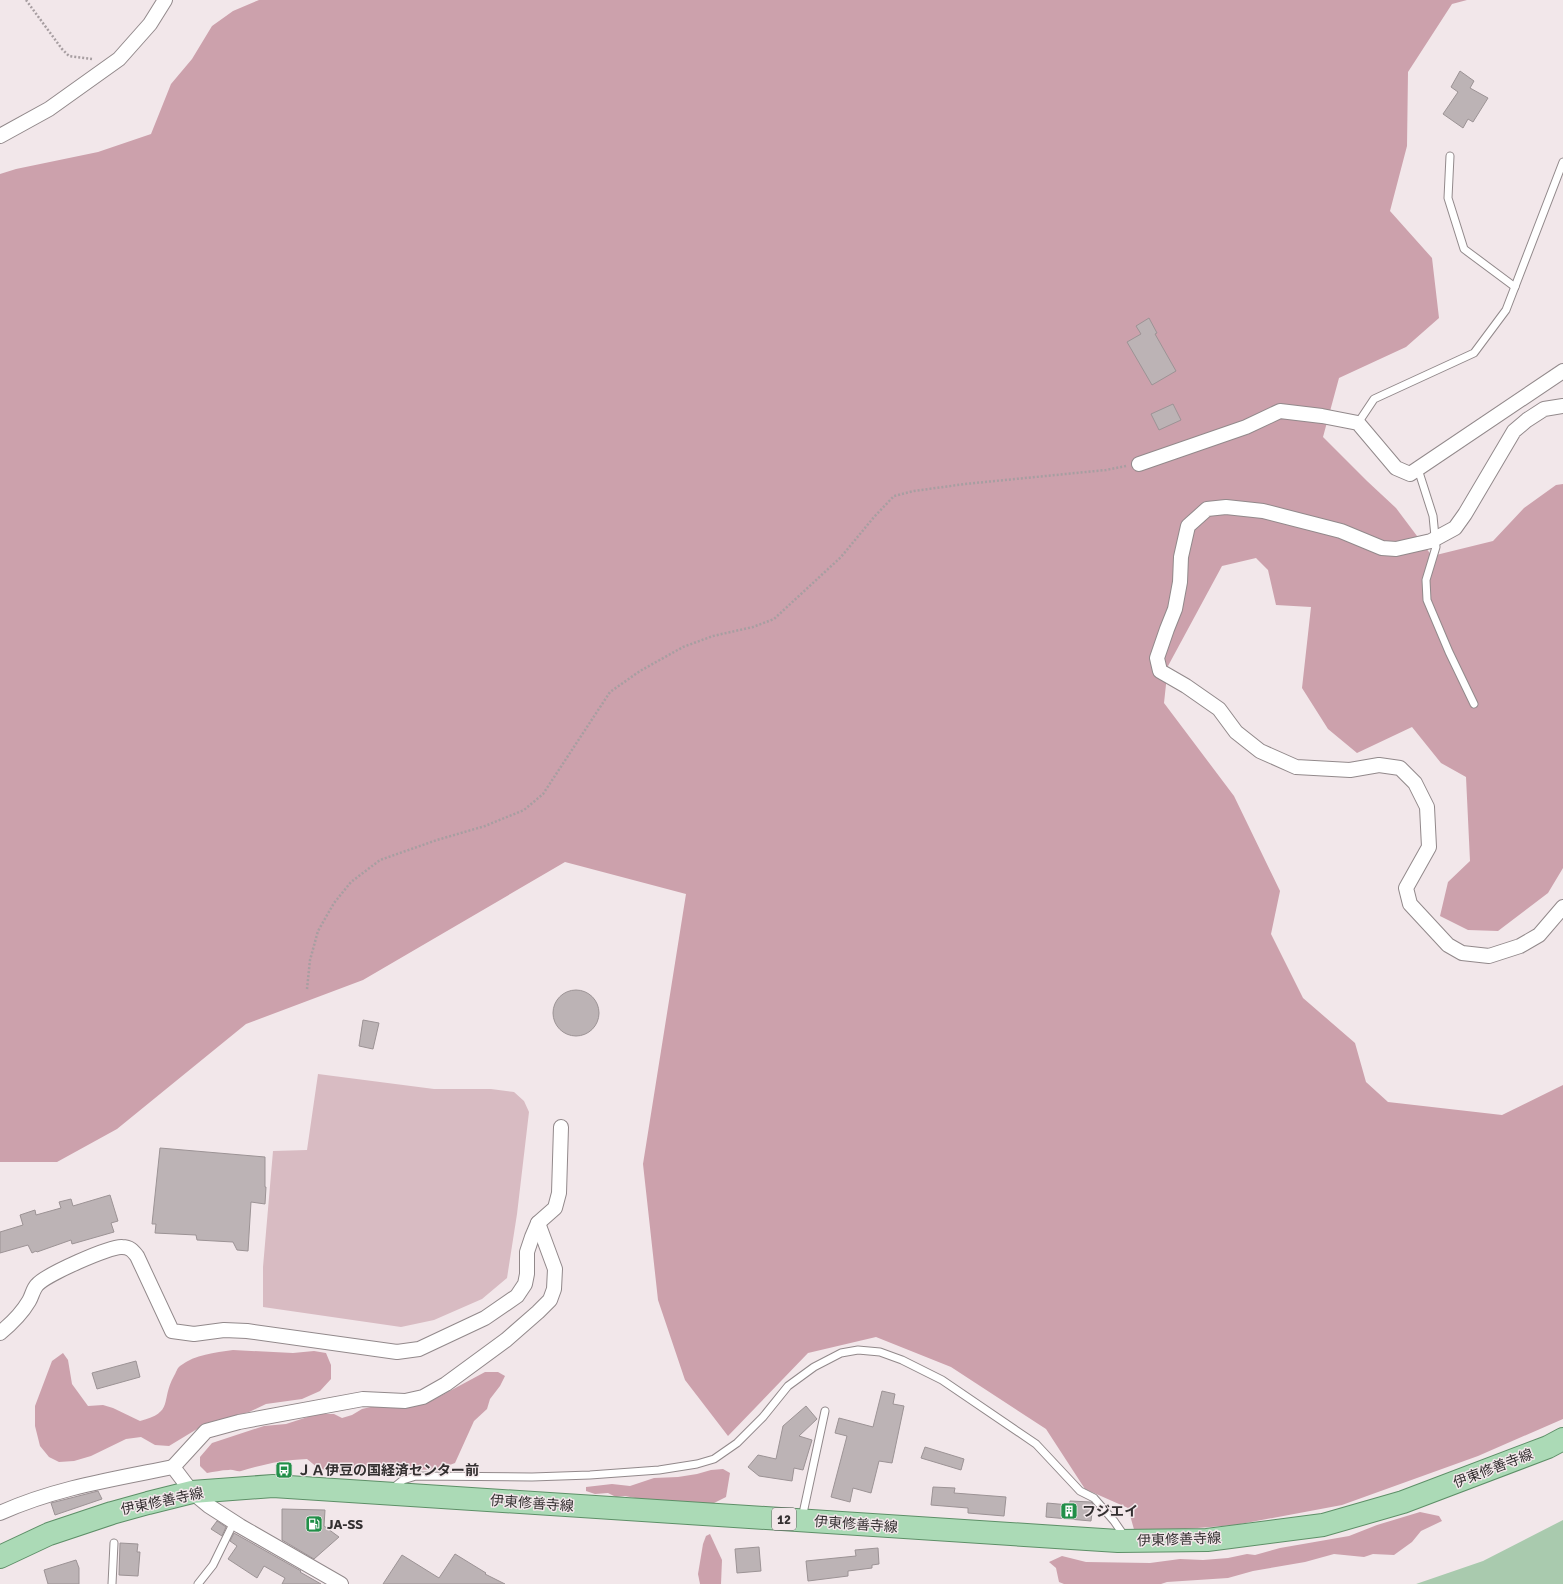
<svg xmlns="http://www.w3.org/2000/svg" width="1563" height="1584" font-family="Signika,'Noto Sans JP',sans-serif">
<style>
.green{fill:#d8bbc2}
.forest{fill:#cca1ac}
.water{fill:#a9caae}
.building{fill:#bcb3b5;stroke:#9c9395}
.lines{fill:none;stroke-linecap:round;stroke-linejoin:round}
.lane-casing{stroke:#92898b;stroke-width:9}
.street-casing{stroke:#92898b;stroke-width:16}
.primary-casing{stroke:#5d8f67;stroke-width:24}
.path{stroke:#a79ea1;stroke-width:2.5;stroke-dasharray:2 2;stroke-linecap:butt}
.lane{stroke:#fff;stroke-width:7}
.street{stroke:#fff;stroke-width:14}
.primary{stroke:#abdab6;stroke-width:22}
.labels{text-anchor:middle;stroke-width:3;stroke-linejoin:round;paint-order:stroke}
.shield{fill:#f2e7ea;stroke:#6c6668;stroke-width:1}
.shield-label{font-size:13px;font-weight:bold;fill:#332f30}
.street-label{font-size:14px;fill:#332f30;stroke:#f2e7ea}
.poi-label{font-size:14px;font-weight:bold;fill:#332f30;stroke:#f2e7ea;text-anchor:start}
</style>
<rect width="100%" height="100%" fill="#f2e7ea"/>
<path class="green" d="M318 1074 434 1089H491L514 1092 524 1101 529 1112 517 1214 507 1278 482 1299 434 1320 401 1327 263 1307V1267L273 1151 307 1150Z"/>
<g class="forest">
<path d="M259 0H1467L1452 4 1408 72 1407 146 1390 211 1432 258 1439 318 1406 347 1339 378 1323 437 1367 481 1396 508 1432 556 1493 541 1524 508 1556 485 1563 484V868L1548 893 1498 931 1468 930 1440 916 1448 882 1470 861 1466 777 1441 763 1412 727 1357 753 1328 729 1302 688 1311 607 1276 605 1268 570 1256 558 1222 566 1168 666 1164 703 1234 796 1280 891 1271 934 1303 998 1355 1043 1366 1082 1388 1102 1502 1115 1563 1085V1419L1478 1456 1342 1505 1235 1525 1135 1533 1128 1508 1085 1489 1046 1429 951 1367 876 1337 808 1353 728 1436 685 1380 658 1300 643 1164 686 894 565 862 363 980 246 1024 117 1129 57 1162H0V174L16 169 98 152 151 134 171 84 192 59 212 26 233 11Z"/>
<path d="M233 1350 293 1353 314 1351 326 1353 331 1365V1379L320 1391 302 1399 266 1404 249 1412 207 1423 169 1446 155 1445 141 1437 126 1439 91 1456 74 1461 59 1462 49 1457 40 1446 35 1426V1406L52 1361 63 1353 68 1360 72 1384 88 1406 103 1405 113 1408 140 1421C175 1412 160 1401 174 1376 176 1373 177 1368 180 1366 196 1354 214 1353 233 1350Z"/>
<path d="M485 1372H498L505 1376 500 1386 490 1399 487 1409 474 1421 455 1463 436 1470 408 1469 389 1475 363 1474 334 1472 318 1468 307 1459C282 1460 265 1464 241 1471 237 1472 233 1469 229 1470 221 1470 214 1472 207 1473L200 1466V1457L212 1443 264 1426 286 1424 317 1414H334L342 1418 352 1415 362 1409 379 1405 397 1407 415 1406 433 1400Z"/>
<path d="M723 1469 730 1473 726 1497 712 1504 661 1503 625 1496 616 1497 608 1493 595 1494 586 1491V1487L612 1484 630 1486 654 1478 678 1477 697 1474 711 1470Z"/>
<path d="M1420 1512 1439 1516 1442 1521 1421 1531 1412 1542 1394 1555 1373 1554 1364 1557 1334 1554 1305 1562 1253 1571 1228 1578 1167 1582 1161 1584H1064L1059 1582 1056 1568 1049 1562 1062 1556 1086 1562 1150 1563 1180 1559 1203 1560 1228 1558 1247 1554 1255 1555 1280 1548 1349 1536 1377 1525Z"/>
<path d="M710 1534 722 1560 721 1584H700L698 1574 703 1544 706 1536Z"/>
</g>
<path class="water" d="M1563 1520V1584H1416L1483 1561Z"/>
<g class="building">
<path d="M1460 71 1474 81 1470 88 1488 98 1473 122 1468 119 1463 128 1443 114 1458 92 1451 87Z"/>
<path d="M1149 318 1157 333 1155 334 1176 371 1152 385 1127 342 1141 334 1136 326Z"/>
<path d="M1173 404 1181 420 1159 430 1151 414Z"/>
<circle cx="576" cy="1013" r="23"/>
<path d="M363 1020 379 1023 373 1049 359 1046Z"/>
<path d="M160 1148 265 1157V1187H266L265 1204 251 1202 248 1251 237 1250 233 1242 197 1240 196 1235 155 1233 156 1224H152Z"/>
<path d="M110 1195 118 1221 111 1223 114 1232 72 1244 71 1240 37 1252 36 1251 32 1253 28 1245 0 1253V1232L23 1225 20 1215 35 1210 36 1215 61 1208 59 1202 71 1199 73 1206Z"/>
<path d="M136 1361 140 1377 97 1389 92 1373Z"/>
<path d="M882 1391 895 1394 893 1404 904 1406 892 1463 879 1461 871 1493 853 1488 850 1502 831 1497 847 1436 835 1433 839 1418 873 1427Z"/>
<path d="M806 1406 817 1419 799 1436 812 1440 803 1470 794 1468 792 1481 759 1476 748 1467 758 1455 776 1459 783 1426Z"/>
<path d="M925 1447 964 1459 961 1470 921 1458Z"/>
<path d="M933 1487 955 1488 954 1493 1006 1497 1004 1516 968 1513V1508L931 1505Z"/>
<path d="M98 1491 102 1499 55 1515 51 1503Z"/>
<path d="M1070 1501 1091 1502 1093 1504 1091 1521 1046 1517 1047 1503 1069 1505Z"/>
<path d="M282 1509 325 1510 324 1526 339 1537 314 1559 282 1540Z"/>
<path d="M217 1521 226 1527 222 1536 211 1529Z"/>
<path d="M234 1533 301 1571 300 1572 321 1584H282L285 1578 264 1566 257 1578 228 1559 237 1546 230 1541Z"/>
<path d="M120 1543 138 1544 137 1552H140L138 1576 119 1575Z"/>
<path d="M759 1547 761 1571 737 1573 735 1549Z"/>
<path d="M878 1548 879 1564 872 1565V1568L848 1571V1576L808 1581 806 1561 856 1556 855 1550Z"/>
<path d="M455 1554 486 1573 485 1574 505 1584H383L402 1555 439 1578Z"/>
<path d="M76 1560 79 1568V1584H48L44 1570Z"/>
</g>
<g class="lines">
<g class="lane-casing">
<g id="lane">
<path d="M1450 156 1448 198 1464 249 1515 287"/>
<path d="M1358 423 1374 399 1474 353 1506 310 1563 162"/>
<path d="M1418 469 1433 516 1436 547 1426 580 1427 600 1449 652 1474 704"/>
<path d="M392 1489 403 1480 416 1476 532 1477 590 1475 659 1470 697 1464 714 1459 737 1443 763 1417 788 1386 814 1367 841 1353 858 1350 880 1352 902 1360 942 1380 1036 1444 1080 1491 1094 1498 1114 1521 1125 1537"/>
<path d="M802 1518 825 1411"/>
<path d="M112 1584 114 1543"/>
<path d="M198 1584 213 1565 234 1522"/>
</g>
</g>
<g class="street-casing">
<g id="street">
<path d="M0 136 49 109 119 59 150 24 165 0"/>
<path d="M1563 406 1544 409 1527 420 1514 431 1465 514 1455 528 1431 541 1396 549 1382 548 1341 531 1263 511 1226 507 1207 509 1188 526 1181 557 1180 582 1175 609 1167 629 1157 658 1160 671 1186 686 1219 709 1236 732 1260 751 1296 767 1350 770 1379 765 1400 768 1415 783 1427 807 1429 847 1406 888 1410 904 1448 945 1462 953 1489 956 1520 946 1539 935 1563 907"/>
<path d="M1139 464 1246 427 1280 411 1322 416 1358 423 1396 468 1410 474 1563 371"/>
<path d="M0 1333C11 1324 22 1313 29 1301 32 1296 33 1289 37 1285 45 1275 110 1246 122 1247 130 1247 133 1251 137 1256L172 1331 194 1334 224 1330 247 1331 397 1352 419 1349 485 1318 517 1296 525 1284 527 1274V1252L532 1237 538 1223 555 1208 559 1193 561 1127"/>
<path d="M173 1467 206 1431 239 1422 363 1399 405 1401 423 1397 446 1384 506 1340 538 1312 550 1300 554 1289 555 1269 538 1223"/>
<path d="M0 1513C55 1488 114 1479 173 1467L192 1492 209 1506 240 1526 341 1584"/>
</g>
</g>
<g class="primary-casing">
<path id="primary" d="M0 1557 49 1534 112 1513 148 1503 192 1492 273 1486 1118 1541 1207 1540 1323 1525 1403 1502 1548 1447 1563 1439"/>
</g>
<g class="path">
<path d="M26 0 62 49 69 56 92 59"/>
<path d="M307 989 310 960 318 931 334 903 351 882 380 860 437 840 485 826 524 810 543 794 610 692 640 671 683 647 713 636 753 627 774 619 841 557 874 517 894 496 914 491 965 484 1106 470 1126 466"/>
</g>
<use href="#lane" class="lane"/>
<use href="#street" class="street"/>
<use href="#primary" class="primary"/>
</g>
<defs>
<g id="bus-square" transform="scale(0.9)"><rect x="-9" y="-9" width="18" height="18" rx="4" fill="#218f48" stroke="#f2e7ea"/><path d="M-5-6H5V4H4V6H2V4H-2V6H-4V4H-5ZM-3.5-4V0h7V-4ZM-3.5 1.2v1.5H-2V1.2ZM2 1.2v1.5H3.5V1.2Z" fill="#fff"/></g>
<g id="building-square" transform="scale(0.9)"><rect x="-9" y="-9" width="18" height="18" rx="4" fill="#218f48" stroke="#f2e7ea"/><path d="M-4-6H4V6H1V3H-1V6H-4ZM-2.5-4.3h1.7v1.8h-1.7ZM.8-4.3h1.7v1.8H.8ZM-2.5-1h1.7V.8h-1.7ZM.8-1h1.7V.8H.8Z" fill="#fff"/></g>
<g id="fuel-square" transform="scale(0.9)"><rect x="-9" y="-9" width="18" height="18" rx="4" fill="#218f48" stroke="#f2e7ea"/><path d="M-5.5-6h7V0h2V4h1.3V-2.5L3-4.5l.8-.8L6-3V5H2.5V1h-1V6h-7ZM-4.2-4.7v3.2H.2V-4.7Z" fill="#fff"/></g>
</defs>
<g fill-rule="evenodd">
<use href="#bus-square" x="284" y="1470"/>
<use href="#building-square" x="1069" y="1511"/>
<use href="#fuel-square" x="314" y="1524"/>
</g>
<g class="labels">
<rect class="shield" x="772" y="1508" width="24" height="22" rx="3"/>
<g class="shield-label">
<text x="784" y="1524">12</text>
</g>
<g class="street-label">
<text transform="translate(1493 1468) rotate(-21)" y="5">伊東修善寺線</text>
<text transform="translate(162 1501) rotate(-12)" y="5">伊東修善寺線</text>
<text transform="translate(532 1503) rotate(4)" y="5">伊東修善寺線</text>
<text transform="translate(856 1524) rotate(4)" y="5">伊東修善寺線</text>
<text transform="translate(1179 1539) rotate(-2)" y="5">伊東修善寺線</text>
</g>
<g class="poi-label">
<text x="297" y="1475">ＪＡ伊豆の国経済センター前</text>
<text x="1082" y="1516">フジエイ</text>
<text x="327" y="1529">JA-SS</text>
</g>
</g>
</svg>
